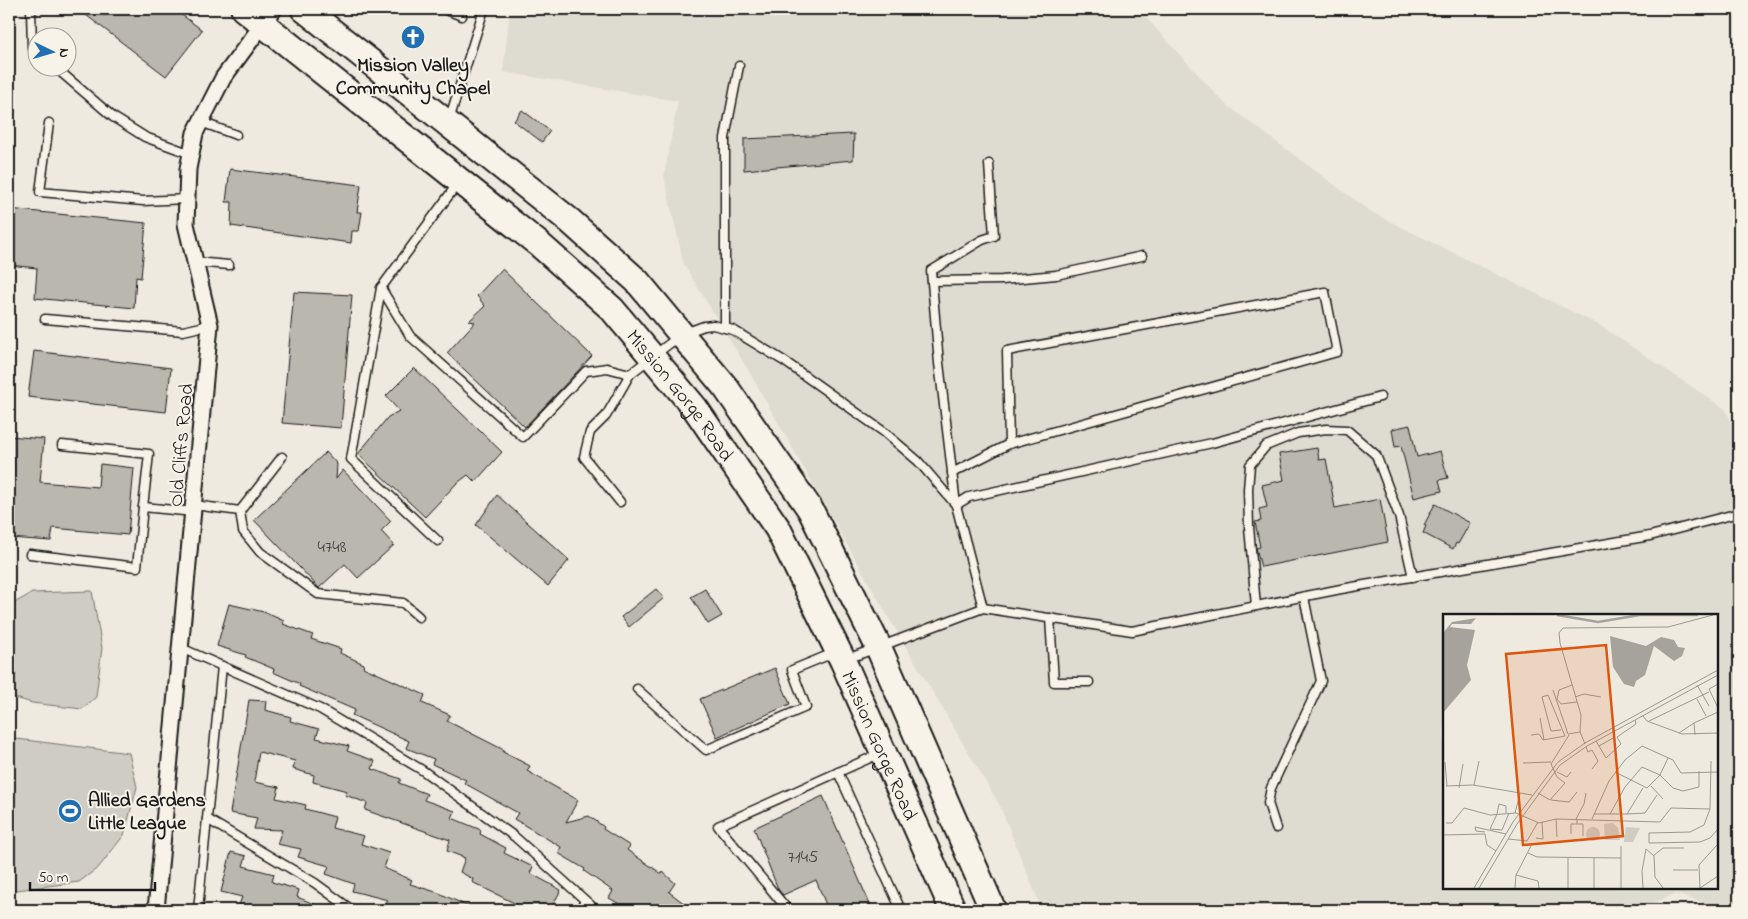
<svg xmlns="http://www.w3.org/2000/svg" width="1748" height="919" font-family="'Indie Flower',sans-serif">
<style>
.built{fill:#dedbd1;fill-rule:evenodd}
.green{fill:#cfccc3;stroke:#767470}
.building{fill:#bab7af;stroke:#1c1c1c}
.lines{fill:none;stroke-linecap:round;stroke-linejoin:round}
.service-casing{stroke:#1c1c1c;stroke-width:11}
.minor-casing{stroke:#1c1c1c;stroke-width:19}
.primary-casing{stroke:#1c1c1c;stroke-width:29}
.service{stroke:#f7f3e8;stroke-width:8}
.minor{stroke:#f7f3e8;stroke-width:15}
.primary{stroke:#f7f3e8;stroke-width:25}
.labels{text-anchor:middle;stroke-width:4;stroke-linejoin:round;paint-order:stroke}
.number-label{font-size:18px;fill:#444341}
.poi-label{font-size:20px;font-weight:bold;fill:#1c1c1c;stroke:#f7f3e8}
.street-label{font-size:20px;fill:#1c1c1c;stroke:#f7f3e8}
.inset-river{fill:none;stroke:#a6a39d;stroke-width:2.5}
.inset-road{fill:none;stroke:#9a9892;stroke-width:1}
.view{fill:#de560d;fill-opacity:0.15;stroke:#de560d;stroke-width:2.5}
.inset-edge{fill:none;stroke:#1c1c1c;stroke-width:2.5}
</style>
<rect width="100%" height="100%" fill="#eeeae0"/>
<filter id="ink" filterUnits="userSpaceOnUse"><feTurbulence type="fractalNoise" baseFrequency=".02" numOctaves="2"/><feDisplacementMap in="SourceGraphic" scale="10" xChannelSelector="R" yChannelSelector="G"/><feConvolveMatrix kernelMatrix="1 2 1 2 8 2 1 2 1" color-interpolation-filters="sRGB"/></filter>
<g filter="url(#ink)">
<path class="built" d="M510 9H1138L1224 103 1371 212 1601 326 1725 409 1739 436V910H1728L1675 894 1636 910H1042L1000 806 886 613 747 368 684 265 664 176 678 101 503 72ZM1444 615H1717V888H1444Z"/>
<g class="green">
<path d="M92 591 102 648 96 697 82 709 32 703 9 696V606L32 593Z"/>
<path d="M9 738 129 753 137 787 124 835 99 867 79 882 9 891Z"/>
</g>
<g class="building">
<path d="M78 9H174L202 30 166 76Z"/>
<path d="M522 110 550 131 542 142 514 121Z"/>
<path d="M854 134 853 160 744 170V139Z"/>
<path d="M230 169 361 185 357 212H362L359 231H352L351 243 231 226 232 202H226Z"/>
<path d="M9 209 146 223 141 278 136 277 134 308 35 298 37 268 9 265Z"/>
<path d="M502 269 592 356 525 427 447 353 475 322 469 321 485 306 477 296Z"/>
<path d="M294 292 352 295 341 428 282 423Z"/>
<path d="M34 351 171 368 166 412 28 397Z"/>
<path d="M414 368 502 452 475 482 468 475 456 484 425 517 358 454 388 417 399 411 386 396Z"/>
<path d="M1410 425 1417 457 1440 451 1448 478 1439 480 1442 491 1414 498 1401 446 1395 447 1392 429Z"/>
<path d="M9 436 44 439 40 482 98 487 100 464 134 468 128 535 53 528 51 541 9 538Z"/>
<path d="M1317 448 1319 460 1326 459 1335 508 1380 499 1388 542 1261 567 1257 552 1256 548 1260 547 1255 522 1261 521 1259 509 1267 507 1262 485 1284 480 1279 454Z"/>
<path d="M326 452 337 464 336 479 343 470 391 521 381 531 394 545 358 578 345 564 319 588 254 520Z"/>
<path d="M497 495 569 560 548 586 476 525Z"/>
<path d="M1435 504 1470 523 1458 544 1456 543 1453 549 1423 533 1426 526 1424 525Z"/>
<path d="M656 589 664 598 629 627 621 617Z"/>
<path d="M705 589 722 616 708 624 691 597Z"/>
<path d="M229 604 264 612 284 621 283 624 313 635 311 639 341 649 340 653 364 664 363 667 425 695 422 703 450 715 447 721 504 750 503 752 530 766 527 771 578 800 566 822 589 816 604 827 603 829 630 846 627 850 662 874 663 872 675 883 669 892 693 910H630L609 898 613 891 584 871 585 869 558 853 561 847 514 819 518 813 464 783 466 780 432 764 434 759 406 748 409 741 352 715 355 710 299 686 300 684 273 672 274 669 245 657 246 655 217 646Z"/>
<path d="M775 668 790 704 717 737 700 699Z"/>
<path d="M249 700 266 701 265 710 291 717 290 721 319 729 316 738 349 746 347 751 375 761 372 769 401 779 399 783 427 794 424 800 455 811 452 818 481 830 480 834 506 848 504 853 533 867 530 873 561 890 550 910H528L472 882 473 879 460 872 465 858 447 851 450 840 365 810 367 803 345 795 347 791 313 782 314 775 293 769 295 761 259 752 254 782 279 787 276 798 306 805 305 809 335 817 332 828 364 836 361 844 389 853 384 868 412 880 410 884 439 893 476 910H383L388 900 352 891 354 884 326 874 329 866 298 857 301 849 277 844 282 830 254 829 257 818 230 813Z"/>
<path d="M823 796 868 900 873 910H828L816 880 783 895 778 889 754 828Z"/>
<path d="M231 852 246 856 243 866 274 874 272 882 299 890 297 897 329 910H246L238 908 242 897 221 892Z"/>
</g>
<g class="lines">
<g class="service-casing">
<g id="service">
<path d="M31 9 32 47 38 51"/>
<path d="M444 9 462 16"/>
<path d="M56 68 113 117 145 137 191 154"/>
<path d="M449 120 484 9"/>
<path d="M201 122 236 135"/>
<path d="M49 123 40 192 143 201 187 199"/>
<path d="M458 183 381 288 410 336 523 437 586 371 607 368 630 374 682 334 704 326 713 325 733 330 784 361 884 432 918 461 956 505"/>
<path d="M195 262 229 265"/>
<path d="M932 281 1002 280 1056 275 1142 256"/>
<path d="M381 288 351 459 438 541"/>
<path d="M45 319 183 331 210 325"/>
<path d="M725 328V138L739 66"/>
<path d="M62 445 149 454 143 507"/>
<path d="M952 473 1009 444 1337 352 1325 292 1007 351 1009 444"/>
<path d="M620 502 584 457 590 432 606 416 630 374"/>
<path d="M194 505 240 511 243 531 260 552 318 594 403 603 419 617"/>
<path d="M956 505 939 363 931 271 982 240 994 236 989 164"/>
<path d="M240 511 282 457"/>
<path d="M30 554 137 567 143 507 194 512"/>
<path d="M1256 606 1249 527 1248 489 1250 465 1266 446 1298 433 1326 429 1347 430 1376 455 1399 516 1413 577"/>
<path d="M983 608 956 505 969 497 1212 443 1380 397"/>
<path d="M1050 618 1054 682H1089"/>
<path d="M181 648 320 709 422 770 515 837 596 910"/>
<path d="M847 659 983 608 1132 631 1341 589 1650 536 1739 513"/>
<path d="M637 689 706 750 806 707 792 670 836 652"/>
<path d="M838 772 901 910"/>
<path d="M207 819 315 883 352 910"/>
<path d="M1276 828 1268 803 1271 788 1321 681 1304 597"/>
<path d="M198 910 222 666"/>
<path d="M579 910 585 901"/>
<path d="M788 910 718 826 881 753"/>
</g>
</g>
<g class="minor-casing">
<path id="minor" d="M156 910 210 325 186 224 188 169 195 133 223 78 274 9"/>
</g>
<g class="primary-casing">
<g id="primary">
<path id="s1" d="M244 9 540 245 612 309 695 408 778 529 843 661 953 910"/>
<path d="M304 9 570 221 637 281 726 388 810 509 878 646 993 910"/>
</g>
</g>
<use href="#service" class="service"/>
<use href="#minor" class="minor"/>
<use href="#primary" class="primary"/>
</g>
</g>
<defs>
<g id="church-disc" transform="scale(1.25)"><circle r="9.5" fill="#1f6fb2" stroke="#f7f3e8"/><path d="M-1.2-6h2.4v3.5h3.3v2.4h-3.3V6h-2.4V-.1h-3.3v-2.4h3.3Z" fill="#fff"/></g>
<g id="stadium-disc" transform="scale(1.25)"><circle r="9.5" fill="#1f6fb2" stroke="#f7f3e8"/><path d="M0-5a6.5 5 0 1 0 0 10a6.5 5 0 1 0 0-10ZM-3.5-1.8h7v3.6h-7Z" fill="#fff"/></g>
</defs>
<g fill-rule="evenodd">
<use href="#church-disc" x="413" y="37"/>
<use href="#stadium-disc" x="70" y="811"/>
</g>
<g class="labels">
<g class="number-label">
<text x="332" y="552">4748</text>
<text x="803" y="862">7145</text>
</g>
<g class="poi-label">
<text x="413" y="71">Mission Valley<tspan x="413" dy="23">Community Chapel</tspan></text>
<text x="88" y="806" text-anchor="start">Allied Gardens<tspan x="88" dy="23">Little League</tspan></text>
</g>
<g class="street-label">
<text dy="7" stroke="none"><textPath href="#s1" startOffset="585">Mission Gorge Road</textPath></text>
<text transform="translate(180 445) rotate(-85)" y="7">Old Cliffs Road</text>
<text dy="7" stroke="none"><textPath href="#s1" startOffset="990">Mission Gorge Road</textPath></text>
</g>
</g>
<g transform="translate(1443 614)">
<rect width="275" height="275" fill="#eeeae0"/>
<path d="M170 209 175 214 177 226H162L161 210ZM183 213 197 214 190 228H181ZM143 220a7 7 0 1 1 14 0a7 7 0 1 1-14 0Z" fill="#cfccc3"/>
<path d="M33 4 28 10H9L7 13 32 16 24 51 28 66 0 99V19L9 8ZM167 22 203 32 218 23 231 26 235 33 242 34 239 42 231 47 211 32 202 61 193 67 191 73 181 70 170 53Z" fill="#a6a39d"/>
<path class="inset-river" d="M114 1 155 8 197 1H255"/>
<path class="inset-road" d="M275 70 266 75 275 94M129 71 116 76 114 85 118 90 134 88M254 71 266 92M110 76 125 120 137 118M132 83 141 80 158 83M254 85 263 102M200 102 204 107 239 120 275 119M97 104 101 126M206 107 266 78M251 109 275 98M118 116 108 117 99 83 105 81 122 122M236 119 251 109 252 121M88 121 96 120 100 126 122 122M153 127 163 144 178 130 174 123 193 110 192 106M142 130 137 118 138 101 117 29 116 19 120 14 225 13 270 1M156 132 172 123M143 133 145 138 149 136 155 147 149 155M268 147 267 195 261 211 247 218 206 219V229L257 228 267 224 275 215M2 148 4 172M80 149 108 148M114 158 124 163 128 158M172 158 204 174 217 161 225 144M31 171 36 147M3 172 30 171 89 181M208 172 220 185M16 174 20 150M95 179 107 186 122 169 114 163 108 150 126 121M108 186 126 188 134 178M72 199 77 180M54 200 47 215 59 216 66 199M54 200 56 190 63 192V199M151 200H184L200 174M167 200 182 173 199 153 217 161 230 174 240 177 256 173V157M184 200 202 199 214 181M113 205 114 223M133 205 141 190 143 179M134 205V210H140V222M149 205 166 167 182 146 199 132 230 146 238 159 275 158M3 209H9L21 194 47 201 73 199 96 209 113 205 217 208 228 194 267 195M42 218 33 217 32 213 63 220M128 220V210H134M0 221 42 220 44 231 53 237M93 224 100 225 99 208M65 225 84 227 95 208M274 231 256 251 257 274 275 262M85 239 94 243 178 244M210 242 220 234H241M230 256H255M73 261 95 267 96 274M31 274 70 208 115 148 142 129 275 56M36 274 74 210 117 151 144 132 275 61M72 274 73 261 89 230M125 274V244M151 274V244M178 274V232M200 274 199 257 203 235 211 242 212 263 220 274"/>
<path class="view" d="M163 31 180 222 80 231 63 40Z"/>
<rect width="275" height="275" class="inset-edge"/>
</g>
<rect width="1748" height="919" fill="none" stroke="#f7f3e8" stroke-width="30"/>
<rect x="15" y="15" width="1718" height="889" fill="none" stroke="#1c1c1c" stroke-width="2" filter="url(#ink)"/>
<g transform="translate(52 52) rotate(95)"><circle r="24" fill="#f7f3e8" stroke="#9f9d96"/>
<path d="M0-4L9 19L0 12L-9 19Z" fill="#1f6fb2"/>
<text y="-8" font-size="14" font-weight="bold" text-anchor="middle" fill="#1c1c1c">N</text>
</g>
<path d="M30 882v8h125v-8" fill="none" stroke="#1c1c1c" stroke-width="2.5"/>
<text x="38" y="882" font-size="15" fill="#1c1c1c" stroke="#f7f3e8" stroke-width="4" paint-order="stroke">50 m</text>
</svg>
